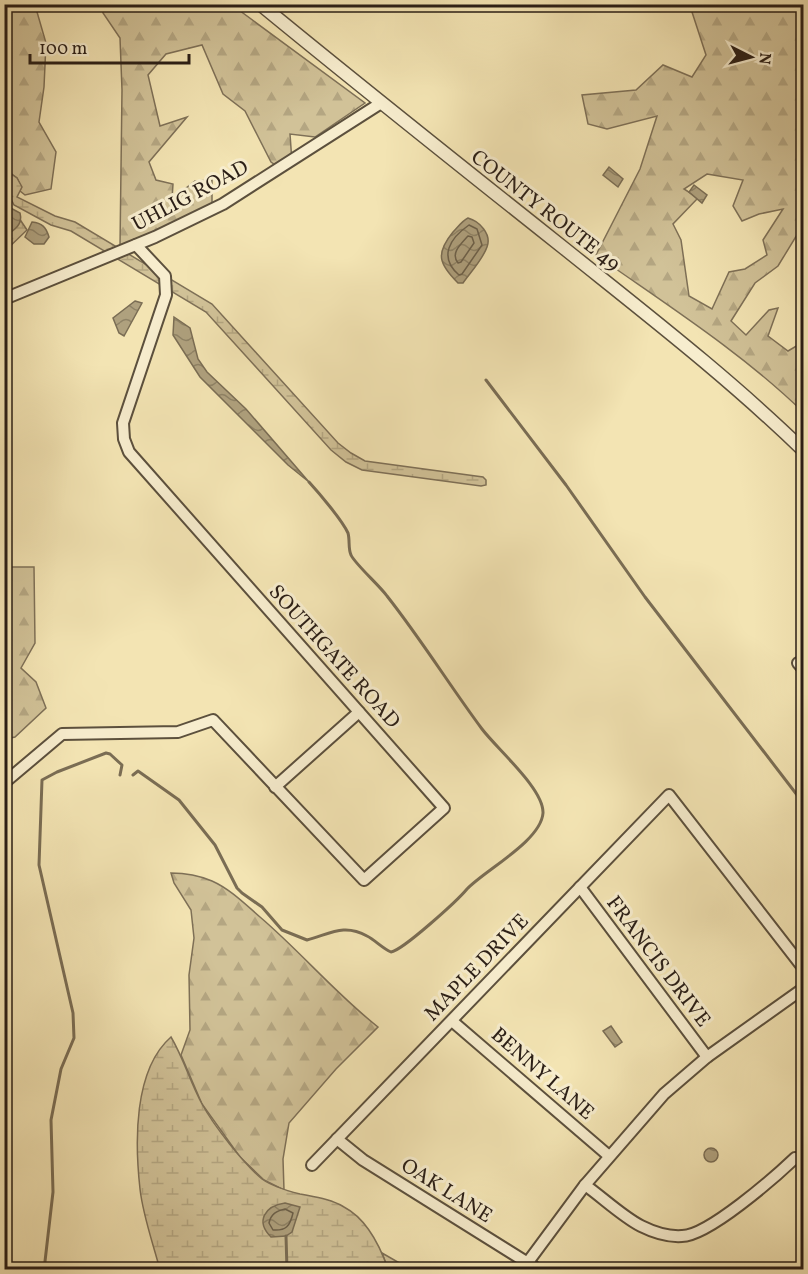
<svg xmlns="http://www.w3.org/2000/svg" width="808" height="1274" font-family="Vollkorn,serif">
<style>
.forest{fill:url(#forest-firs);stroke:#7e7057;stroke-width:1.5;fill-rule:evenodd}
.wetland{fill:url(#wetland-marsh);stroke:#7e7057;stroke-width:1.5}
.water{fill:url(#water-waves);stroke:#7a6d54;stroke-width:1.5}
.lines{fill:none;stroke-linecap:round;stroke-linejoin:round}
.shore{stroke:#6c604a;stroke-width:1.5}
.stream{stroke:#7a6d54;stroke-width:3}
.minor-casing{stroke:#5c503d;stroke-width:14}
.tertiary-casing{stroke:#5c503d;stroke-width:15}
.minor{stroke:#f7edce;stroke-width:10}
.tertiary{stroke:#f7edce;stroke-width:12}
.labels{text-anchor:middle;stroke-width:6;stroke-linejoin:round;paint-order:stroke}
.street-label{font-size:21px;fill:#2a1e16;stroke:#f7edce}
</style>
<defs>
<pattern id="forest-firs" width="22" height="20" patternUnits="userSpaceOnUse" patternTransform="scale(1.5)"><rect width="22" height="20" fill="#d1c298"/><path d="M5 1l3.5 6h-7zM16 11l3.5 6h-7z" fill="#b4a682"/></pattern>
<pattern id="wetland-marsh" width="20" height="14" patternUnits="userSpaceOnUse" patternTransform="scale(1.5)"><rect width="20" height="14" fill="#d1c298"/><path d="M1 5h8M5 5V1M11 12h8M15 12V8" fill="none" stroke="#b4a682"/></pattern>
<pattern id="water-waves" width="16" height="10" patternUnits="userSpaceOnUse" patternTransform="scale(1.5)"><rect width="16" height="10" fill="#afa17e"/><path d="M0 5q4-4 8 0t8 0" fill="none" stroke="#8f8366"/></pattern>
</defs>
<rect width="100%" height="100%" fill="#f3e4b3"/>
<filter id="stains"><feTurbulence type="fractalNoise" baseFrequency=".00333" numOctaves="4"/><feColorMatrix values="0 0 0 0 .2 0 0 0 0 .09 0 0 0 0 .02 0 0 0 .5 -.17"/></filter>
<radialGradient id="worn" r=".72"><stop offset=".6" stop-color="#630" stop-opacity="0"/><stop offset="1" stop-color="#630" stop-opacity=".3"/></radialGradient>
<g class="forest">
<path d="M5 5H35L46 43 44 87 39 122 56 152 51 189 25 195 20 191 21 187 17 178 5 169Z"/>
<path d="M101 5H232L365 103 315 137 290 134 292 162 281 169 271 162 245 111 223 94 202 45 166 54 148 75 160 126 187 117 149 162 156 180 173 184 172 199 195 181 212 180V211L120 247 122 90 120 38 103 13Z"/>
<path d="M687 5H803V225L778 266 755 283 731 321 746 335 769 310 778 308 768 336 788 351 803 342V412C741 352 667 305 596 255L640 169 657 116 607 129 588 124 582 95 636 90 663 65 692 77 706 55 691 9ZM707 174 743 180 733 206 742 221 759 214 783 209 763 240 767 255 745 269 729 272 712 309 689 296 681 240 673 224 698 198 684 189Z"/>
<path d="M5 567H34L35 643 21 668 36 682 46 708 15 737 5 739Z"/>
<path d="M171 873C186 873 198 875 212 881 230 889 245 904 260 917 301 952 336 994 378 1027L336 1069 289 1123 283 1159 284 1190 264 1180 240 1157 202 1104 181 1055 190 1030 189 975 194 938 191 910 174 883Z"/>
<path d="M382 1253 410 1269H388Z"/>
</g>
<g class="wetland">
<path d="M4 169 17 178 22 187 17 197 55 216 75 222 212 304 338 443 351 453 365 461 483 477 486 480V485L481 486 362 470 346 462 331 450 206 312 71 231 51 225 14 205 12 201 5 202Z"/>
<path d="M21 221 27 230 5 251V235Z"/>
<path d="M171 1037C184 1059 190 1082 202 1104 214 1126 243 1163 262 1179 273 1187 288 1191 300 1194 315 1197 331 1199 344 1207 367 1219 380 1246 388 1269L160 1270C153 1243 143 1216 140 1189 135 1144 133 1070 171 1037Z"/>
</g>
<g class="water">
<path d="M609 167 623 179 618 187 603 175Z"/>
<path d="M694 185 707 195 702 203 689 192Z"/>
<path d="M5 205 20 213C23 224 15 230 6 235Z"/>
<path d="M468 218C479 221 492 234 487 247 483 259 470 273 463 283H458C439 264 435 254 453 232 458 227 462 221 468 218Z"/>
<path d="M32 222C42 223 46 227 49 237L44 244H34L25 237Z"/>
<path d="M135 301 142 303 124 336 119 333 113 318Z"/>
<path d="M174 317 190 328 198 359 207 372 246 409 309 482 288 465 200 377 173 335Z"/>
<path d="M611 1026 622 1042 615 1047 603 1031Z"/>
<circle cx="711" cy="1155" r="7"/>
<path d="M285 1203 300 1207 292 1232 286 1236 271 1237C255 1221 265 1206 285 1203Z"/>
</g>
<g class="lines">
<g class="shore">
<path d="M469 225 477 229 482 245 462 274 459 275C438 257 450 238 469 225Z"/>
<path d="M468 236 472 237 474 243 461 262 458 263C450 253 461 244 468 236Z"/>
<path d="M285 1209 293 1213C290 1226 286 1231 273 1230L269 1223C271 1214 276 1211 285 1209Z"/>
</g>
<g class="stream">
<path d="M486 380 566 485 645 597 804 804"/>
<path d="M133 775 138 771 179 800 215 845 237 888 242 893 262 907 282 930 307 940C330 934 344 923 367 936 375 940 382 948 391 952 403 950 457 901 467 889 485 870 541 841 543 813 544 789 497 749 482 729 450 686 421 639 387 596 380 586 355 564 351 555 348 549 350 540 348 533 342 520 319 493 309 482"/>
<path d="M286 1236 287 1270"/>
<path d="M44 1270 53 1192 51 1120 61 1069 74 1038 73 1013 39 865 42 780 57 772 106 753 110 754 122 765 120 775"/>
</g>
<g class="minor-casing">
<g id="minor">
<path d="M4 299 155 237 223 204 381 103"/>
<path d="M798 663 804 670"/>
<path d="M4 783 62 734 178 732 213 720 364 880 444 808 129 452 124 439 123 423 166 295 165 276 136 245"/>
<path d="M275 787 359 712"/>
<path d="M580 887 707 1057"/>
<path d="M452 1021 609 1156"/>
<path d="M337 1139 363 1160 539 1270"/>
<path d="M312 1165 669 795 804 969"/>
<path d="M585 1185C602 1197 623 1217 641 1226 653 1232 668 1237 682 1236 708 1236 775 1177 795 1158"/>
<path d="M528 1262 585 1185 664 1094 707 1057 804 988"/>
</g>
</g>
<g class="tertiary-casing">
<path id="tertiary" d="M260 4C361 87 463 168 565 249 646 314 729 378 804 451"/>
</g>
<use href="#minor" class="minor"/>
<use href="#tertiary" class="tertiary"/>
</g>
<g class="labels">
<g class="street-label">
<text transform="translate(190 195) rotate(-28)" y="7">UHLIG ROAD</text>
<text transform="translate(546 210) rotate(38)" y="7">COUNTY ROUTE 49</text>
<text transform="translate(335 656) rotate(48)" y="7">SOUTHGATE ROAD</text>
<text transform="translate(659 961) rotate(53)" y="7">FRANCIS DRIVE</text>
<text transform="translate(476 967) rotate(-46)" y="7">MAPLE DRIVE</text>
<text transform="translate(543 1073) rotate(41)" y="7">BENNY LANE</text>
<text transform="translate(447 1190) rotate(32)" y="7">OAK LANE</text>
</g>
</g>
<rect width="808" height="1274" fill="none" stroke="#f3e4b3" stroke-width="24"/>
<rect x="6" y="6" width="796" height="1262" fill="none" stroke="#2a1e16" stroke-width="3"/>
<rect x="12" y="12" width="784" height="1250" fill="none" stroke="#2a1e16" stroke-width="1.5"/>
<g transform="translate(751 57) rotate(96)" stroke="#f7edce" stroke-width="4.5" paint-order="stroke">
<path d="M0-4.5L10 22L0 15L-10 22Z" fill="#2a1e16"/>
<text y="-9" font-size="16" font-weight="bold" text-anchor="middle" fill="#2a1e16">N</text>
</g>
<path d="M30 54v9h159v-9" fill="none" stroke="#2a1e16" stroke-width="3"/>
<text x="39" y="54" font-size="18" fill="#2a1e16" stroke="#f7edce" stroke-width="4.5" paint-order="stroke">100 m</text>
<rect width="100%" height="100%" filter="url(#stains)"/>
<rect width="100%" height="100%" fill="url(#worn)"/>
</svg>
